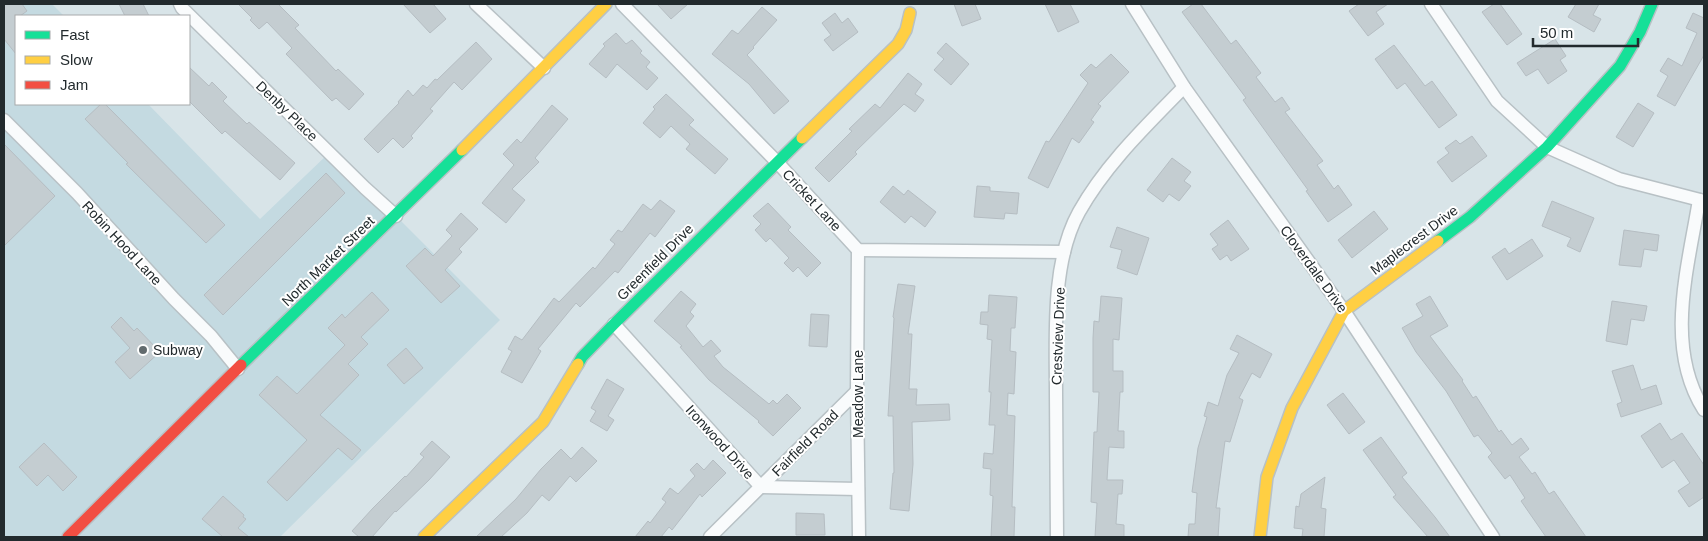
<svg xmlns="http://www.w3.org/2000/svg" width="1708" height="541" font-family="Arial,sans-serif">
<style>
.built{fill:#c4dae1}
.building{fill:#c4cdd1;stroke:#b5bdc2}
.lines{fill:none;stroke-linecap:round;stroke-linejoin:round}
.street-casing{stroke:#b8c1c5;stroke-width:15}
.fast-casing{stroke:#b8c1c5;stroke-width:14}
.slow-casing{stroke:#b8c1c5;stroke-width:14}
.jam-casing{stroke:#b8c1c5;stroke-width:14}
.street{stroke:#f9fbfc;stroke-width:12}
.fast{stroke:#16e098;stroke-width:11}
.slow{stroke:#ffcf43;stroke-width:11}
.jam{stroke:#f24e42;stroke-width:11}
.poi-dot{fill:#626b6e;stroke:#fff;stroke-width:2}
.labels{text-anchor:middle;stroke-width:4;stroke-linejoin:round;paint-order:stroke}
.street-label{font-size:14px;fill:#222a2d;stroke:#fff}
.poi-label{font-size:14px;fill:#222a2d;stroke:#fff;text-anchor:start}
</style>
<rect width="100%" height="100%" fill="#d8e4e8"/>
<path class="built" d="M4 4H52L64 16H16V104H148L260 219 329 153 396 216 500 320 280 537H4Z"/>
<g class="building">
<path d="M4 4H22L27 11 20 16H16V54L4 39Z"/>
<path d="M119 4H143L149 16H125Z"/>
<path d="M238 4H278L299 25 295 28 336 71 338 69 364 94 349 110 336 98 332 101 286 54 292 48 267 22 259 29 250 20 252 18Z"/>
<path d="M403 4H433L446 19 430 33Z"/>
<path d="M657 4H688L671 19Z"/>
<path d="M954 4H975L981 19 962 26Z"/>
<path d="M1045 4H1070L1079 22 1058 32Z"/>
<path d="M1193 4H1201L1231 44 1236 40 1261 73 1256 77 1275 102 1282 97 1290 109 1285 112 1323 161 1317 165 1334 189 1338 185 1352 205 1328 222 1306 191 1308 190 1243 100 1246 98 1182 12Z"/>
<path d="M1359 4H1388L1376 12 1384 24 1368 36 1349 11Z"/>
<path d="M1494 4H1500L1522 34 1507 45 1482 12Z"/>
<path d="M1576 4H1599L1593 15 1601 19 1594 32 1568 17Z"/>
<path d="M762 7 777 20 753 47 754 48 747 55 789 101 774 114 749 84 712 54 732 30 738 34Z"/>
<path d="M835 13 842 23 848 18 858 32 833 51 824 40 831 35 822 23Z"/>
<path d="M1693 13 1704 18V17V55L1675 106 1657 96 1668 76 1660 71 1668 58 1682 66 1697 33 1686 28Z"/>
<path d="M616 33 626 44 632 40 642 51 640 53 650 62 646 67 658 78 647 90 617 64 606 78 589 64 605 46 603 44Z"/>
<path d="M1555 39 1566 56 1560 60 1567 71 1548 84 1538 69 1526 76 1517 63Z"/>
<path d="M476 42 492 59 462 90 454 82 430 109 433 111 411 136 413 138 403 148 393 138 378 153 364 139 399 103 398 102 408 90 413 96 423 85 427 88 435 79 437 80Z"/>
<path d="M946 43 969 64 951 85 934 70 944 59 937 53Z"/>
<path d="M1394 45 1425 86 1432 81 1457 115 1439 128 1405 83 1397 89 1375 59Z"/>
<path d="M1111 54 1129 72 1098 104 1101 106 1091 120 1094 122 1079 143 1072 138 1048 188 1028 178 1046 141 1049 142 1088 83 1080 75 1091 64 1096 68Z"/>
<path d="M189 67 209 86 212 82 227 97 223 101 247 124 249 122 295 163 280 180 225 131 222 134 189 101Z"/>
<path d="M908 73 922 84 915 94 924 100 915 112 904 104 855 152 857 154 829 182 815 168 852 131 849 129 875 104 880 108Z"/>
<path d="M666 94 694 120 689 125 728 159 715 174 686 149 690 144 671 126 660 138 643 123 655 109 653 107Z"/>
<path d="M1638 103 1654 113 1633 147 1616 137Z"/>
<path d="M101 104H105L225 225 206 243 126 164 128 163 85 119Z"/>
<path d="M552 105 568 119 535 158 539 162 512 189 525 200 506 223 482 203 514 165 503 154 517 139 521 143Z"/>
<path d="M1472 136 1487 156 1452 182 1437 162 1449 153 1445 148 1456 140 1460 144Z"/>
<path d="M4 144 55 196 4 246Z"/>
<path d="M1172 158 1191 172 1184 181 1191 186 1179 201 1169 194 1163 202 1147 190Z"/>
<path d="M326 173 345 193 223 315 204 295Z"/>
<path d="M893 186 904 195 908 190 936 212 925 227 911 216 905 223 880 202Z"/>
<path d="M977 186 990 187V191L1019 193 1017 214 1005 213 1004 219 974 217Z"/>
<path d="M660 200 675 211 655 237 650 233 618 273 615 271 580 307 576 303 538 349 541 351 522 383 501 372 512 351 508 349 515 336 522 340 554 298 559 302 593 267 595 269 615 244 610 240 618 230 622 232 643 204 651 210Z"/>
<path d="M1552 201 1594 218 1580 252 1567 246 1571 238 1542 226Z"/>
<path d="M768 203 791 227 788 230 821 263 807 277 798 267 793 272 784 263 789 258 770 238 766 242 755 230 761 224 753 216Z"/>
<path d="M1374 211 1388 229 1352 258 1338 240Z"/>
<path d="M461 213 478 229 459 249 462 252 445 270 460 286 441 303 406 266 425 248 433 256 452 236 446 230Z"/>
<path d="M1228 220 1249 249 1231 261 1227 255 1220 260 1212 249 1218 245 1210 234Z"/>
<path d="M1117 227 1149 238 1137 275 1117 268 1122 250 1110 247Z"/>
<path d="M1624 230 1659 235 1657 251 1644 249 1641 267 1619 265Z"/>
<path d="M1532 239 1543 256 1507 280 1492 257 1505 248 1509 254Z"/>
<path d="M898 284 915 286 908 334H912L909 389H917L916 405 949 404 950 420 912 422 913 464 909 511 890 509 893 473H894L893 416H888L894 318 893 317Z"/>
<path d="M681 291 696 304 690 312 694 316 686 326 703 347 711 340 721 351 714 356 723 367 769 404 773 400 777 404 787 394 801 408 773 436 758 422 759 421 709 380 680 347 682 346 654 321Z"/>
<path d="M372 292 389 310 361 337 368 344 348 364 359 375 320 415 361 450 352 460 338 448 287 501 267 482 307 440 259 395 277 376 297 394 345 345 328 328 342 314 345 318Z"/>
<path d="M989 295 1017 297 1015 328H1011L1010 351 1016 352 1014 394 1008 393 1007 415 1015 416 1012 507H1015L1014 537H991L993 496 990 495 991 469 983 468 984 453 993 454 995 425H989L991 392H989L992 340 987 339 988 325 980 324 981 312H988Z"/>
<path d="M1101 296 1122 298 1119 340 1113 339V371H1123V392H1120L1118 431H1124V448L1109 447 1107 480H1123L1122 494H1118L1116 524 1124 525V537H1095L1097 503 1091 502 1094 432H1097L1099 392H1093V338L1094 321 1099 322Z"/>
<path d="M1430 296 1448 326 1430 336 1463 380 1462 381 1473 398 1476 396 1499 432 1501 430 1512 445 1521 438 1529 449 1519 457 1532 474 1535 472 1549 494 1554 491 1586 537H1546L1521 501 1525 498 1510 475 1505 479 1488 457 1492 453 1478 435 1474 437 1446 391 1416 352 1402 328 1423 316 1416 304Z"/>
<path d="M1612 301 1647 306 1644 321 1631 319 1627 345 1606 341Z"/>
<path d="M811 314 829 315 827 347 809 346Z"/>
<path d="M121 317 134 331 137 328 160 352 130 379 115 362 130 348 111 327Z"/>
<path d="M1237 335 1272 354 1260 378 1252 373 1239 398 1243 400 1230 442 1225 441 1216 508H1220L1218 537H1188L1189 524H1195L1197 493 1192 492 1198 448 1207 417 1204 416 1208 402 1218 406 1227 375 1239 353 1230 349Z"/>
<path d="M406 348 423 368 404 384 387 365Z"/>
<path d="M1633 365 1641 390 1656 385 1662 404 1621 417 1617 404 1622 402 1612 371Z"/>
<path d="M607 379 624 389 608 416 614 420 607 431 590 421 596 411 591 408Z"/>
<path d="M1343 393 1365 422 1349 434 1327 405Z"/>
<path d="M1660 423 1671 440 1682 433 1704 465V497L1689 507 1678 491 1690 483 1674 460 1662 468 1641 436Z"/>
<path d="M1381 437 1407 473 1402 477 1435 517 1450 537H1428L1393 497 1396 495 1363 450Z"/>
<path d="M432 441 450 457 429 480 396 512 395 511 372 537H359L352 531 373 508 405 476 406 477 424 457 420 454Z"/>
<path d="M44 443 77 477 63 491 48 475 37 486 19 467Z"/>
<path d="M582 447 597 461 576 482 570 476 549 501 542 495 527 513 501 537H476L516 499 541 469 561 449 571 459Z"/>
<path d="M713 460 726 473 702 497 700 494 672 530 669 527 661 537H635L648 521 650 523 666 502 662 499 670 488 678 494 695 476 690 470 697 463 704 470Z"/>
<path d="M1325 477 1321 508 1326 509 1324 537H1302L1303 529 1294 528 1296 506 1299 507 1301 494Z"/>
<path d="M223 496 244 515 243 517 246 519 238 528 249 537H223L202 519Z"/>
<path d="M796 513 824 514 825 535H796Z"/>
</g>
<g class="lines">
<g class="street-casing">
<g id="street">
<path d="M180 4 182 8 365 188 396 216"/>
<path d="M476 4 544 68"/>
<path d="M622 4 777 162 858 250 1064 252"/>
<path d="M1132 4 1184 87 1344 311 1493 537"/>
<path d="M1431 4 1497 101 1547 147 1619 179 1704 201"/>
<path d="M4 120 77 193 174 299 211 336 238 369"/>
<path d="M1699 200C1688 268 1664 347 1704 410"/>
<path d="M858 250 857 391 859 537"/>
<path d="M614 324 761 487 858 489"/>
<path d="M710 537 857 391"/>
<path d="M1057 537C1057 489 1056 441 1056 393 1056 337 1051 262 1079 212 1106 164 1146 126 1184 87"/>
</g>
</g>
<g class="fast-casing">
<g id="fast">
<path d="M1438 241 1470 217 1547 147 1620 66 1640 32 1652 4"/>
<path d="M578 364 582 357 614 324 802 138"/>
<path d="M241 365 462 150"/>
</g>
</g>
<g class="slow-casing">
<g id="slow">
<path d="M802 138 898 44 906 30 910 13"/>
<path d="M462 150 606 4"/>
<path d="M424 537 543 422 578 364"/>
<path d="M1260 537 1267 477 1292 408 1344 311 1438 241"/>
</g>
</g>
<g class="jam-casing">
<path id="jam" d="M68 537 241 365"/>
</g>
<use href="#street" class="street"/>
<use href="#fast" class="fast"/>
<use href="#slow" class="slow"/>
<use href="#jam" class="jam"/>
</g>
<circle class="poi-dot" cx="143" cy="350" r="5"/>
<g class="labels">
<g class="street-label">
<text transform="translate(287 111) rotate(44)" y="5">Denby Place</text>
<text transform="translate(812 200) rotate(47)" y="5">Cricket Lane</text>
<text transform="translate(1414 240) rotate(-37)" y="5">Maplecrest Drive</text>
<text transform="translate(122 243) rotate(47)" y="5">Robin Hood Lane</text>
<text transform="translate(328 261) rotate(-44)" y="5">North Market Street</text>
<text transform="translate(655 262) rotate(-45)" y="5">Greenfield Drive</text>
<text transform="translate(1314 269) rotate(54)" y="5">Cloverdale Drive</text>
<text transform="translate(1058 336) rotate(-88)" y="5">Crestview Drive</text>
<text transform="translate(858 394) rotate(-90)" y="5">Meadow Lane</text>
<text transform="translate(720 442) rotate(48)" y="5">Ironwood Drive</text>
<text transform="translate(805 443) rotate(-45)" y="5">Fairfield Road</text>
</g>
<g class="poi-label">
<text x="153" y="355">Subway</text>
</g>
</g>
<rect width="1708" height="541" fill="none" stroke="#222a2d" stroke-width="10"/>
<rect x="15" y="15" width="175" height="90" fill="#ffffff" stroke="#a7aaab"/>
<rect x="25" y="31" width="25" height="8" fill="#16e098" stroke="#a7aaab"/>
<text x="60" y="40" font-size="15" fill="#222a2d">Fast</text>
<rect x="25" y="56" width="25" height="8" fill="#ffcf43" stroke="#a7aaab"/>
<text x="60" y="65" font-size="15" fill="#222a2d">Slow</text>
<rect x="25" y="81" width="25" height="8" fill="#f24e42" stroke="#a7aaab"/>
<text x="60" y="90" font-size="15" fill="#222a2d">Jam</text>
<path d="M1533 38v8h105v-8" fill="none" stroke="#222a2d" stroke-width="2.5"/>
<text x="1540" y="38" font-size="15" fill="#222a2d" stroke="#ffffff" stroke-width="4" paint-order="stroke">50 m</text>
</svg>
